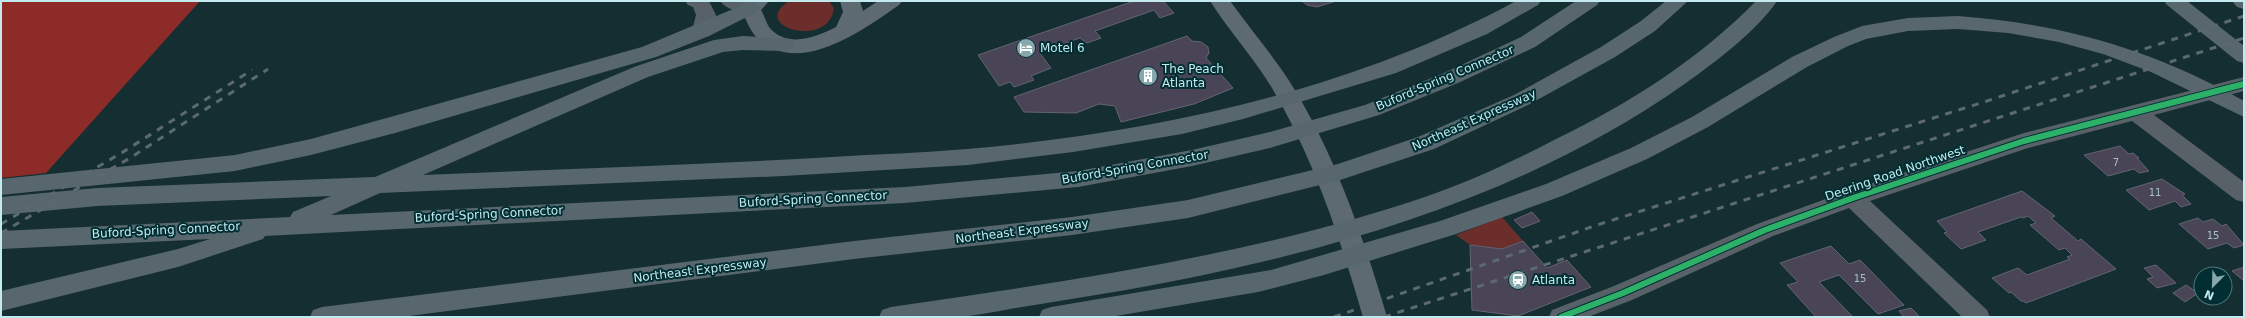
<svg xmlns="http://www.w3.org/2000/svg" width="2245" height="318" font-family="'DejaVu Sans',sans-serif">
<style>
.green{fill:#6b2e2a}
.forest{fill:#8c2b28}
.building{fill:#494456;stroke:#63656f}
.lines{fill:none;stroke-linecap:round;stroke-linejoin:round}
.minor{fill:#586168;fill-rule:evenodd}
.major{fill:#5d6a72;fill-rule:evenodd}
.highway{fill:#58676d;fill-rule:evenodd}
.rail{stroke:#5c6a6d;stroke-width:3;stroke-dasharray:7 7;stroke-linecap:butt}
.cycleway-casing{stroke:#002e33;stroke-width:8}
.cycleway{stroke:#2db169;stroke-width:6}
.labels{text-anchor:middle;stroke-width:4;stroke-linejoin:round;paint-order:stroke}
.number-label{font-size:10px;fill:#a4c0c9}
.poi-label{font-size:12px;fill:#c3eaef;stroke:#002e33;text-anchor:start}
.street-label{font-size:12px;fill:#c3eaef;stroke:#002e33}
</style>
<rect width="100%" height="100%" fill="#152e31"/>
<g class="green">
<path d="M789 1H829L834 8C829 50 748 27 789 1Z"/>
<path d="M1502 217 1523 241 1502 249 1470 245 1456 235Z"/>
</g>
<path class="forest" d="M1 1H200L46 173 1 178Z"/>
<g class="building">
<path d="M1134 1H1163L1174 13 1160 18 1154 10 1095 31 1101 38 1087 43 1080 38 1039 52 1051 68 1031 76 1034 80 1014 87 1010 82 999 86 978 55Z"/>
<path d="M1302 1H1336L1317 7 1307 5Z"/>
<path d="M1187 36 1192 41 1201 42 1208 47 1209 53 1206 58 1233 88 1194 104 1121 122 1115 106 1099 104 1076 113 1024 112 1014 97Z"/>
<path d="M2120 146 2129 154 2133 153 2139 158H2137L2149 171 2139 173 2134 169 2108 176 2084 155Z"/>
<path d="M2162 179 2185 194 2182 195 2191 204 2181 207 2175 201 2149 210 2126 190Z"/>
<path d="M2022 191 2055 216 2051 218 2078 241 2081 239 2116 269 2026 303 2023 301H2021L2011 292 2009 293 1992 278 2018 268 2027 275 2070 259 2067 257 2072 255 2065 248 2059 250 2030 225 2036 223 2028 216 2023 218 2021 217 1978 232 1986 240 1961 249 1944 233 1947 232 1937 221Z"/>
<path d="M1532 212 1540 221 1522 228 1514 220Z"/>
<path d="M2198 218 2203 222 2213 219 2222 226 2226 224 2244 245 2234 248 2227 243 2208 249 2179 224Z"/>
<path d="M1523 241 1547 268 1567 260 1591 287 1518 316 1472 310 1470 245 1502 249Z"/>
<path d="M1831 246 1849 264 1860 260 1904 305 1878 314 1839 275 1819 282 1853 317H1816L1787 285 1798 282 1780 263Z"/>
<path d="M2156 265 2176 283 2157 288 2147 279 2153 277 2144 268Z"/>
<path d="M2244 267V281L2232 271Z"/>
<path d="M2186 285 2198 293 2185 302 2173 293Z"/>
<path d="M1911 308 1920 317H1904L1899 311Z"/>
</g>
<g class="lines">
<g class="minor">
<path d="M685 1H709L716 15 709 36 702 38 695 36 692 31 696 15 693 7 688 5Z"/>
<path d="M720 1C732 1 753 0 760 8L757 12C747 15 726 10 720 1Z"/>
<path d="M2244 77V91L2154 115 2244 182V202L2236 200 2132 121 2028 148 1870 201 1987 310 1990 317H1962L1849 208 1773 236 1632 300 1588 317H1549L1552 310 1614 286 1757 224 1845 192 2024 133Z"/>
</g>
<g class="major">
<path d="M746 1H769L761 10C764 15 766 22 769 27 787 49 816 37 836 27L843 12 840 1H860L863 11 878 1H902L899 5C863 30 798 78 757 38 749 30 746 18 740 8Z"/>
<path d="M1210 1H1230C1249 27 1270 52 1288 79 1334 151 1363 236 1387 317H1363C1340 238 1314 159 1272 88 1254 58 1229 31 1210 1Z"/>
</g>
<g class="highway">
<path d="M1516 1H1541L1538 5 1487 34 1396 73 1243 119 1182 134 1073 152 968 165 784 176 380 193 331 215 905 187 1078 171 1192 150 1270 132 1365 105 1444 73 1521 37 1576 1H1600L1597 5 1535 47 1458 83 1379 115 1270 148 1192 166 1078 187 905 203 265 236 263 239 178 267 1 311V291L178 249 210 239 1 249V231L290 217 293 212 331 196 97 206 1 215V197L97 188 375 177 634 67 714 40 743 36 792 39 795 44 792 49 785 51 743 50 723 52 648 77 423 175C559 169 696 165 832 157 877 154 922 153 967 149 1153 133 1351 91 1516 1Z"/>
<path d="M1666 1H1688L1655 31 1615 57 1528 105 1434 149 1340 180 1188 218 1072 235 854 259 401 317H310L313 310 322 307 854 241 1072 217 1188 200 1338 164 1418 137 1514 95 1601 47 1641 21Z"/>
<path d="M1756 1H1777C1758 30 1714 63 1686 83 1522 199 1322 255 1126 290 1088 296 1049 303 1010 309 993 312 975 316 957 317 931 318 905 317 879 317L882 310 891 307C1069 281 1248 256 1419 199 1466 183 1512 162 1556 139 1630 103 1698 60 1756 1Z"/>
<path d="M2164 1H2187L2244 46V63L2237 61 2167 5Z"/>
<path d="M2232 1H2244V9L2237 7Z"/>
<path d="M750 2 757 4 760 8 757 12 709 36 656 57 395 133 311 155 235 171 1 195V179L235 155 311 139 642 47Z"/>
<path d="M1958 16C2063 24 2151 49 2244 101V117L2151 72 2103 54 2059 42 2008 33 1958 29 1908 31 1866 39 1848 46 1807 67 1708 127 1647 159 1562 196 1456 234 1324 275 1258 292 1110 317H1039L1042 310 1051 307 1271 270 1440 221 1546 184 1631 148 1692 117 1792 57 1834 37 1862 26 1908 18Z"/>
</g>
<g class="rail">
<path d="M1 224 123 152 252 70"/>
<path d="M1 233 130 158 268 69"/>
<path d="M1334 317 1597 225 1987 101 2244 16"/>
<path d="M1384 317 2244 38"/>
</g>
<g class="cycleway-casing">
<path id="cycleway" d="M1561 317 1623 293 1765 230 1853 198 2024 141 2244 84"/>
</g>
<use href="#cycleway" class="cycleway"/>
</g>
<defs>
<g id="hotel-disc" transform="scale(1)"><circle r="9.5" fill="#86a8ac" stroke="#002e33"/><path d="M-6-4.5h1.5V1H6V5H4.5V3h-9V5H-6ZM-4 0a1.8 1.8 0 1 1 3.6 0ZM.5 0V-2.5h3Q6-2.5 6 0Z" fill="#fff"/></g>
<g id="building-disc" transform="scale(1)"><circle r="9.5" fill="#86a8ac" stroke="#002e33"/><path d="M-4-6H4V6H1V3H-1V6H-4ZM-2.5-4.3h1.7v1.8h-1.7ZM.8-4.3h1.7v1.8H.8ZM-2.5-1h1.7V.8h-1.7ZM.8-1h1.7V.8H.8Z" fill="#fff"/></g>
<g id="station-disc" transform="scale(1)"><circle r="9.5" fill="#86a8ac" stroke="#002e33"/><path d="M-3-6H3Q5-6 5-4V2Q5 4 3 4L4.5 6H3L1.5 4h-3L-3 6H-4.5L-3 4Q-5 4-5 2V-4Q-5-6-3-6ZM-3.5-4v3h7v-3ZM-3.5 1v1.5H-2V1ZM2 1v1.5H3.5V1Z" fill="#fff"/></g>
</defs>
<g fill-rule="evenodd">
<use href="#hotel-disc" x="1026" y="48"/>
<use href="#building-disc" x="1148" y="76"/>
<use href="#station-disc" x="1518" y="280"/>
</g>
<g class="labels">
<g class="number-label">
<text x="2116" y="166">7</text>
<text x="2155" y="196">11</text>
<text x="2213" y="239">15</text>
<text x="1860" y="282">15</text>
</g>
<g class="poi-label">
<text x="1040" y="52">Motel 6</text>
<text x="1162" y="73">The Peach<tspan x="1162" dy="14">Atlanta</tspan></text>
<text x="1532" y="284">Atlanta</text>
</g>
<g class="street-label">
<text transform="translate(1445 78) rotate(-23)" y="4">Buford-Spring Connector</text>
<text transform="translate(1474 120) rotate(-24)" y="4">Northeast Expressway</text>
<text transform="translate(1135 167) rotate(-10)" y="4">Buford-Spring Connector</text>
<text transform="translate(1895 173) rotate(-19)" y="4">Deering Road Northwest</text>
<text transform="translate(813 199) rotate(-3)" y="4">Buford-Spring Connector</text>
<text transform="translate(489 214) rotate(-3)" y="4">Buford-Spring Connector</text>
<text transform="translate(166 230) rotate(-3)" y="4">Buford-Spring Connector</text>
<text transform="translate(1022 231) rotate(-7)" y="4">Northeast Expressway</text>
<text transform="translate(700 270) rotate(-7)" y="4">Northeast Expressway</text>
</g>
</g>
<rect width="2245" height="318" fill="none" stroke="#c3eaef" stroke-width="4"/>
<g transform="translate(2213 286) rotate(203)"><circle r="19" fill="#002e33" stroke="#4e797e"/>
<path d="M0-3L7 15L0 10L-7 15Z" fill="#86a8ac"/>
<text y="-6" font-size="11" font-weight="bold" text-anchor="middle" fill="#c3eaef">N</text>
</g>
</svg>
